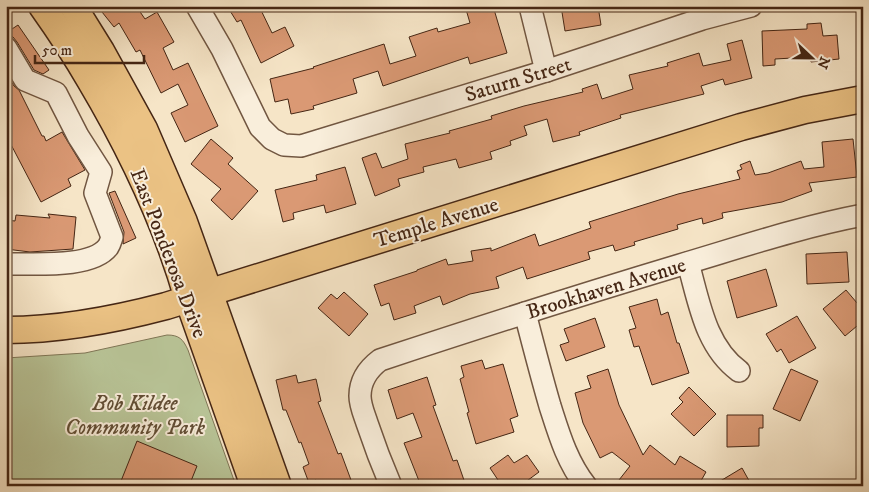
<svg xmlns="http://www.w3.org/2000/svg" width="869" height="492" font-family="'IM FELL DW Pica',serif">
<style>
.green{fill:#b9c598;stroke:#7f7656}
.building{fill:#da9974;stroke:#452614}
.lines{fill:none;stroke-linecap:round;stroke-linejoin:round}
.minor-casing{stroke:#715641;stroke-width:24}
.major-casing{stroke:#452614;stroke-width:29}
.minor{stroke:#f9eedb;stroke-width:21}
.major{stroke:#ebc284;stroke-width:26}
.labels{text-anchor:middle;stroke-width:4;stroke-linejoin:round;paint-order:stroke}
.street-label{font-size:21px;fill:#452614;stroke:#f9eedb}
.park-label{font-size:21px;font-style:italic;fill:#624e35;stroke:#f9eedb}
</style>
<rect width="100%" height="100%" fill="#f6e5c7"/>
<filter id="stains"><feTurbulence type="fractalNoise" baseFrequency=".004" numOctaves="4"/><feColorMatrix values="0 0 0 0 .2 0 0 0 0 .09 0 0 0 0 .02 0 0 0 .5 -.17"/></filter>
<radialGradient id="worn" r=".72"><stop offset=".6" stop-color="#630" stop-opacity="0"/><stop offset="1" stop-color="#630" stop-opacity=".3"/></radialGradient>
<path class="green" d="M167 335C179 335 183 339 188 350L236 486H6V358L85 353Z"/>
<g class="building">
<path d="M109 6H136L145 19 157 12 174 42 163 48 173 70 188 63 218 126 185 142 171 113 188 105 178 84 161 93 140 50 136 52 119 23 114 27 102 12Z"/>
<path d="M227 6H259L272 33 285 27 294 46 261 63 241 20 237 22Z"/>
<path d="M465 6H493L507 53 470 64 468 57 383 86 378 71 353 79 357 93 313 106 314 109 291 114 288 99 275 102 270 79 314 68 313 67 384 44 390 64 416 56 409 37 437 28 438 32 470 23Z"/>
<path d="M561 6H598L601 25 565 31Z"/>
<path d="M821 23 823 36 837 35 839 59 811 62 810 57 775 59V65L763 66 762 31 807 29V24Z"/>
<path d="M18 25 49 70 43 74 34 70 17 42 13 37 6 36V33Z"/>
<path d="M742 40 752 78 725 85 723 79 701 86 704 94 620 115 621 118 579 132 580 135 553 142 547 119 524 126 527 135 510 141 511 145 490 152 492 159 459 168 456 159 423 167 424 172 398 179 400 186 375 196 362 158 376 153 382 168 408 159 405 144 450 133 449 131 492 119 491 116 524 106 583 92 582 89 597 84 602 99 633 89 629 75 668 66 667 63 699 53 703 66 731 60 727 44Z"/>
<path d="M6 73 14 86 19 90 42 136H44L46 141 62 132 85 170 68 179 71 186 41 202 6 135Z"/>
<path d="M211 139 233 158 228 164 258 191 232 220 211 200 221 189 191 164Z"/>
<path d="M853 139 857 177 809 183 812 191 782 202 722 213 723 218 703 224 702 218 677 225 678 229 634 242 635 245 615 251 613 245 588 252 590 259 527 279 523 267 496 277 499 288 470 294 443 305 440 296 414 306 416 313 394 320 389 303 381 306 374 285 417 271V270L446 259 448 265 473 261 471 251 491 248V251L535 234 539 246 591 228 589 222 678 194 740 179 737 171 742 169 740 165 750 161 755 175 768 173 801 161 804 169 824 167 822 142Z"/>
<path d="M345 167 356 204 326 213 324 205 293 213 294 219 283 222 275 190 317 180 316 175Z"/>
<path d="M115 191 136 238 123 244 124 232 109 193Z"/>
<path d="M48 214 76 217 73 249 30 252 6 249V220L15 221 16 215 50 218Z"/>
<path d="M847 252 849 282 807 284 806 254Z"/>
<path d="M766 269 777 306 737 318 727 281Z"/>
<path d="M846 290 863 310V321L845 336 823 309Z"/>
<path d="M344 292 368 314 349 336 318 308 331 294 337 299Z"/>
<path d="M657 299 661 315 668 312 677 343H679L689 373 652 385 639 346 634 347 629 330 636 328 629 307Z"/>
<path d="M797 316 816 348 789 363 781 349 777 352 766 334Z"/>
<path d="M595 318 605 347 566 361 560 345 569 342 564 329Z"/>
<path d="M482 360 485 369 503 364 518 416 510 419 514 432 476 444 467 413 469 412 460 379 464 377 461 366Z"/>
<path d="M608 369 619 405 643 455 650 445 675 465 680 456 706 472 698 486H626L619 480 630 466 612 452 600 458 583 423 575 393 591 388 587 376Z"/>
<path d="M791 369 818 381 800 421 773 409Z"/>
<path d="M296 375 298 383 316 379 321 401 318 402 338 454 341 453 351 480 334 486H318L316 480 309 483 303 467 309 464 301 442 299 443 286 410H283L276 380Z"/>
<path d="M427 377 436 405 433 406 453 461 457 460 466 486H421L404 443 422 437 413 413 397 419 388 390Z"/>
<path d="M689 387 716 414 694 436 671 414 683 402 679 398Z"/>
<path d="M727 415H763V428H759V446L727 447Z"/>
<path d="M137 441 197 466 189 486H119Z"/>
<path d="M508 455 514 463 527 455 539 472 520 486H502L490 468Z"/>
<path d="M742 468 752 486H712Z"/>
</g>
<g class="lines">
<g class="minor-casing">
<g id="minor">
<path d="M197 6 222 49 260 127 272 139 284 145 301 146 546 71 702 19 751 6"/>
<path d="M530 6 546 71"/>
<path d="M6 48 25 80 56 93 78 136 101 172 95 193 112 237C111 240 110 244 108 247 91 269 31 263 6 264"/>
<path d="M688 263C699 301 705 346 739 371"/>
<path d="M525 313C533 344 541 375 550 406 559 434 567 462 586 486"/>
<path d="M391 486C382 465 374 444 367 423 364 414 360 405 360 396 360 381 368 369 380 360 480 327 580 295 680 265 741 247 800 227 863 215"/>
</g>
</g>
<g class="major-casing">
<g id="major">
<path d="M42 6C59 30 75 54 90 80 131 149 166 222 188 299L254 486"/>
<path d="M73 6 101 51 144 129 184 222 278 486"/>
<path d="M6 330C61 330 113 320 166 306L741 127 805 110 863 99"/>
</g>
</g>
<use href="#minor" class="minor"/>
<use href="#major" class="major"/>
</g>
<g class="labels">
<g class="street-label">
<text transform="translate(518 79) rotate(-17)" y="7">Saturn Street</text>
<text transform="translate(436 222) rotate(-17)" y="7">Temple Avenue</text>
<text transform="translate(169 253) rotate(69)" y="7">East Ponderosa Drive</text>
<text transform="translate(606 288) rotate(-17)" y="7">Brookhaven Avenue</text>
</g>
<g class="park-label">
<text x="135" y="410">Bob Kildee<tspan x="135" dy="24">Community Park</tspan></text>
</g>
</g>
<rect width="869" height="492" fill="none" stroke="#f6e5c7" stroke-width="25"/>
<rect x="8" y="8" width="854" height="477" fill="none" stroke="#452614" stroke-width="2.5"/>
<rect x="12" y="12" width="844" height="467" fill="none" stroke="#452614"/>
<g transform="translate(812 58) rotate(112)" stroke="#f9eedb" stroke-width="4" paint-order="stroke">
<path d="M0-4L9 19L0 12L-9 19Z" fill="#452614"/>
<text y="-8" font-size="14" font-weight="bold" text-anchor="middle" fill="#452614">N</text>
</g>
<path d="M35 55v8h109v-8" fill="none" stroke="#452614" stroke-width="2.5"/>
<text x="42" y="55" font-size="15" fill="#452614" stroke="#f9eedb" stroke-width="4" paint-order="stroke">50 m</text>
<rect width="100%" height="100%" filter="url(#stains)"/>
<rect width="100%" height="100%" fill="url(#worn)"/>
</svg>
